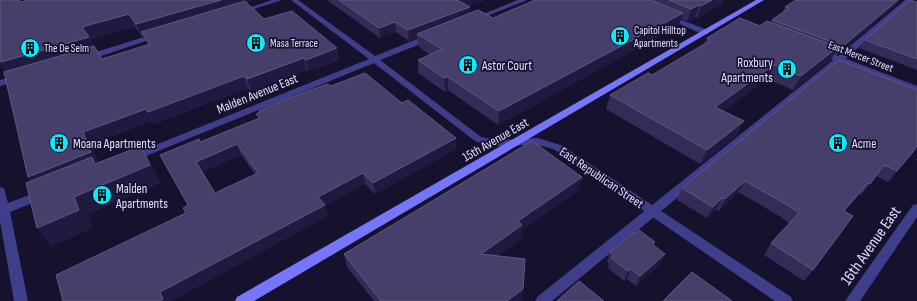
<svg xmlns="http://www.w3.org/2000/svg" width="917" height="301" font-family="'Sofia Sans Condensed',sans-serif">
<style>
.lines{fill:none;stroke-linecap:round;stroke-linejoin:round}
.lane{fill:#3f3e8b;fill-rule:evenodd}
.street{fill:#3f3e8b;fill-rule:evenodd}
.secondary{fill:#7676fd;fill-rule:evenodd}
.wall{fill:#342b59;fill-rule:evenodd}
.shaded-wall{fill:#201940}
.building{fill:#473f6b;stroke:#5f5882;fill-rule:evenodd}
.labels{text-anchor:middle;stroke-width:3.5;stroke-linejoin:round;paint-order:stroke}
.far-poi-label{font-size:11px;fill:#e1deff;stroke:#16122d;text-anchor:start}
.far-street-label{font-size:11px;fill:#e1deff;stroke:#16122d}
.poi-label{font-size:13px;fill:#e1deff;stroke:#16122d;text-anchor:start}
.street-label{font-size:13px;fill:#e1deff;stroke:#16122d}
.near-street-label{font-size:16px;fill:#e1deff;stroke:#16122d}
</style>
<rect width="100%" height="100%" fill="#16122d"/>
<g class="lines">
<path class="lane" d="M905 0H912L843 61 552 301H535L537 297 837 57Z"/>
<g class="street">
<path d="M272 0H282L242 13 237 12Z"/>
<path d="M291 0H298L375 56 427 35H433V39L380 60 481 137 497 140 538 138 563 146 791 297 793 301H775L555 150C528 138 502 153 475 141L374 63 136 160H128L127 158 128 156 369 59Z"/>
<path d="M518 0H527L477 20 475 21 471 19Z"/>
<path d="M668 15 708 30 709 32 708 34H702L666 18V16Z"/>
<path d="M154 34H157L161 36 89 60H86L82 58 83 56Z"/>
<path d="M817 50H823L917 86V92L817 54Z"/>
<path d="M19 75 23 78 22 80 0 86V80Z"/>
<path d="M0 187 4 188 8 203 43 190 47 191 48 194 47 197 10 212 28 301H14L0 221Z"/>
<path d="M917 204V217L860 301H845L913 205Z"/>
</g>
<path class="secondary" d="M756 0H764L254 301H235L237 297Z"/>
</g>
<g class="wall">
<path d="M29 0H252L246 2 264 19 337 48 339 60 308 71 306 70 251 91 248 88 154 124 152 121 91 144 99 163 151 164 160 183 88 214 92 228 52 246 37 228 32 181 8 71H4L22 2ZM135 27 142 37 144 36 148 45 102 59 90 39Z"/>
<path d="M327 0H485L468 6 470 13 493 18 535 0H723L722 4 697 18 695 17 687 21 681 19 679 25 498 125 448 90 445 92 418 73V60L430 55 418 46 417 38 409 41 396 32 380 38Z"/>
<path d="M917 2V70L859 48 865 40Z"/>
<path d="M896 5 837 55 834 54 831 60 793 90 767 79 723 111 737 135 700 164 606 109 610 95 652 75 704 44 707 38 760 26 771 22 772 20 782 13 785 7Z"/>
<path d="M331 86 402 103 456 138V149L375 194 365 184 325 206 328 216 186 213 188 205 200 142 258 118 256 114 259 113V111ZM241 155 255 174 215 193 202 172Z"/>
<path d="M913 152 888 182 876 176 861 195 859 194 844 212 813 270 804 281 764 255 771 243 789 223 781 217 738 192 719 211 716 209 707 218 677 200 682 188Z"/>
<path d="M582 177 579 190 522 230 521 239 497 256 523 289 521 301H374L347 267 344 254Z"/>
<path d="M636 233 655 242 654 245 660 264 636 286 627 279 624 281 608 268 609 264 607 262 610 252Z"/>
</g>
<g class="shaded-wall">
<path d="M221 0H252L141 32 144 36 142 37 136 24Z"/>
<path d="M457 0H485L457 10Z"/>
<path d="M712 0H723L722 4 697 18 701 6Z"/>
<path d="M898 0H900L896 5 837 55 843 46Z"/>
<path d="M699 5 695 17 687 21 691 9Z"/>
<path d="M470 7V17L417 34V38L409 41 408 30Z"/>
<path d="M683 13 679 25 498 125 499 111Z"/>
<path d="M129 14 135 27 90 39 96 50 10 75 7 71H4L0 65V57L82 27Z"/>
<path d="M395 22 396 32 380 38 379 28Z"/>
<path d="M838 47 831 60 793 90 801 76Z"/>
<path d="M337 48 339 60 308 71 306 60Z"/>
<path d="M304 58 306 70 251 91 247 79Z"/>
<path d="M774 65 767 79 709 121 715 107Z"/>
<path d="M244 76 248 88 154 124 148 112Z"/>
<path d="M448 77V90L445 92 444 78Z"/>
<path d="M146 109 152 121 91 144 100 165 38 189 28 177 83 132Z"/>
<path d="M744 121 737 135 700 164 707 150Z"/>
<path d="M456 138V149L375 194 373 183Z"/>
<path d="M237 144 241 155 201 173 196 162Z"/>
<path d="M141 146 151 164 160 183 88 214 92 228 52 246 37 228 74 197Z"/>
<path d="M363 173 365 184 325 206 328 216 172 301H160V292L318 197Z"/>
<path d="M582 177 579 190 522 230 521 239 481 267V254L518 221Z"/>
<path d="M745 181 738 192 719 211 725 199Z"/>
<path d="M868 183 859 194 835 223 844 211Z"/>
<path d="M722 198 716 209 707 218 713 207Z"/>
<path d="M665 254 660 264 636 286 640 276Z"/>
<path d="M631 269 627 279 624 281 628 271Z"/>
<path d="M523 289 521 301H507Z"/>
</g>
<g class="building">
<path d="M0 0H19L20 2 29 0H221L136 24 129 14 82 27 89 37 1 62 0 58Z"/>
<path d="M339 0H458H457L470 7 408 30 395 22 379 28Z"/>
<path d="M535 0H651L683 13 499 111 448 77 444 78 418 60 442 49 417 34 478 10 493 18Z"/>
<path d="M669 0H712L701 6 699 5 691 9Z"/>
<path d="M796 0H898L843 46 772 20 789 8 785 7Z"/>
<path d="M910 0 917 2V59L865 40Z"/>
<path d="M245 1 264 19 292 11 337 48 306 60 304 58 247 79 244 76 148 112 146 109 83 132 91 152 28 177 4 72 94 46 102 59 150 44 141 32Z"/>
<path d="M740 18 760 26 767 21 838 47 801 76 774 65 715 107 744 121 707 150 610 95 648 73 652 75 711 40 707 38Z"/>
<path d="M839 60 917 90V146L913 152 897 171 884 165 870 184 868 183 844 211 853 216 813 270 771 243 799 213 789 206 745 181 725 199 722 198 713 207 682 188Z"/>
<path d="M365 73 402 103 408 100 456 138 373 183 363 173 318 197 325 205 160 292 163 299 160 301H63L56 275 186 213 183 208 188 205 160 155 199 139 200 142 260 118 256 114 260 112 259 111 287 99 327 84 331 86ZM237 144 258 173 215 193 196 162Z"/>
<path d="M532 141 582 177 518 221 522 225 481 254 525 259 523 289 507 301H381L344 254Z"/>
<path d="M141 146 150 165 74 197 79 210 37 228 26 183 92 157 95 164Z"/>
<path d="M639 230 655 242 652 244 665 254 640 276 631 269 628 271 611 258 614 256 610 252 635 232 636 233Z"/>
<path d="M692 272 732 301H663Z"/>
<path d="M579 281 604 301H557Z"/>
</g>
<defs>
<g id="building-disc" transform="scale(1)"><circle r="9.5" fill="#0deafc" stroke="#16122d"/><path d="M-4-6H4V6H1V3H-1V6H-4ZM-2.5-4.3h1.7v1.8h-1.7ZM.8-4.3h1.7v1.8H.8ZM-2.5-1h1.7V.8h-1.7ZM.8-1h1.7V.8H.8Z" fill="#111"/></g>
</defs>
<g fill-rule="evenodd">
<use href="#building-disc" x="620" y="36"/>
<use href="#building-disc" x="256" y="43"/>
<use href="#building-disc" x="30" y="48"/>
<use href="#building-disc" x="468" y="65"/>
<use href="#building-disc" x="787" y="69"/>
<use href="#building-disc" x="59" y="143"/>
<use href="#building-disc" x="838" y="143"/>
<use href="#building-disc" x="102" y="195"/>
</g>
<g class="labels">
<g class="far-poi-label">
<text x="634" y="34">Capitol Hilltop<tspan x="634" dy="13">Apartments</tspan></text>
<text x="270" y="47">Masa Terrace</text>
<text x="44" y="52">The De Selm</text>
</g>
<g class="far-street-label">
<text transform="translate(861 56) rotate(21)" y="4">East Mercer Street</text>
</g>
<g class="poi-label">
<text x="773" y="67" text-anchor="end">Roxbury<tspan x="773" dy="15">Apartments</tspan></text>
<text x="482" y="70">Astor Court</text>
<text x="73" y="148">Moana Apartments</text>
<text x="852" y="148">Acme</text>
<text x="116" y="193">Malden<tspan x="116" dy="15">Apartments</tspan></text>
</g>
<g class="street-label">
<text transform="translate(257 93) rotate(-22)" y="5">Malden Avenue East</text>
<text transform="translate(495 139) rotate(-30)" y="5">15th Avenue East</text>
<text transform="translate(602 177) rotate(34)" y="5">East Republican Street</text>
</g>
<g class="near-street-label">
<text transform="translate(870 245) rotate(-55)" y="6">16th Avenue East</text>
</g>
</g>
</svg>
